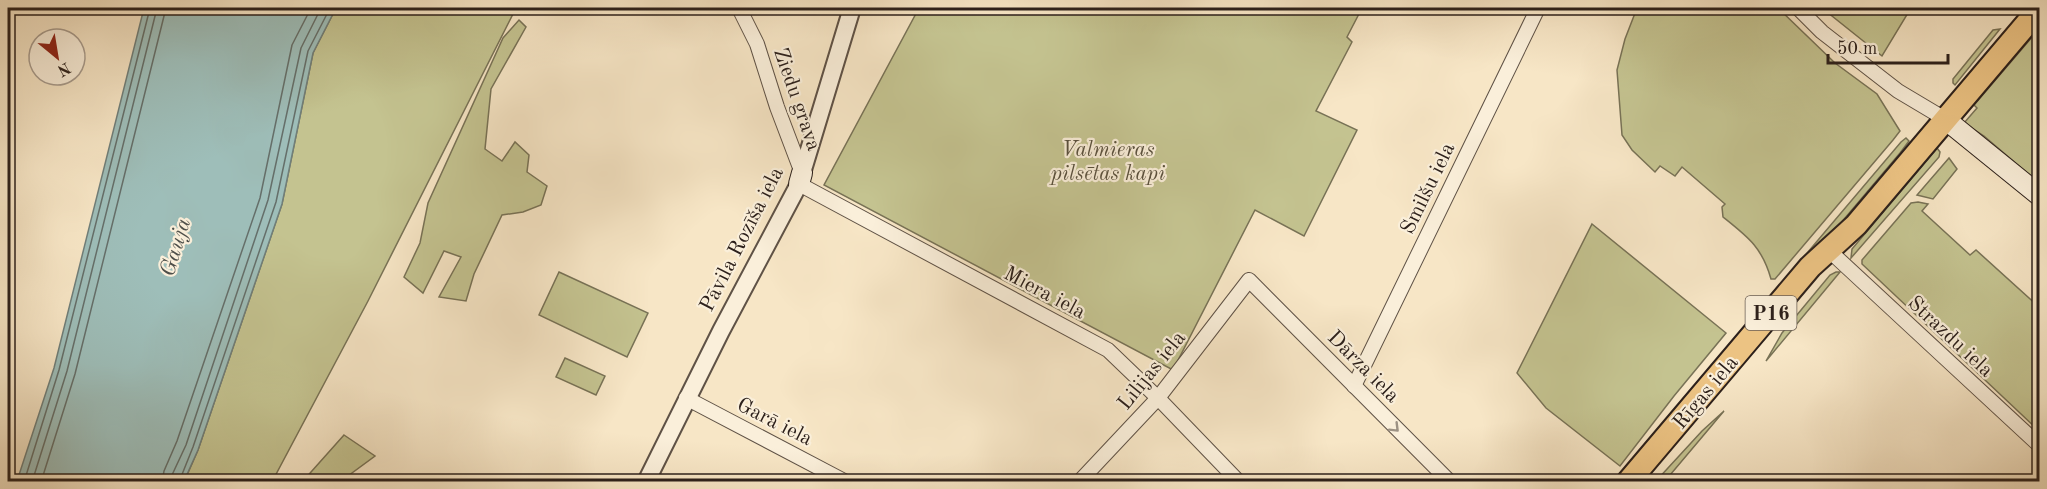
<svg xmlns="http://www.w3.org/2000/svg" width="2047" height="489" font-family="'Old Standard TT',serif">
<style>
.green{fill:#c4c390;stroke:#787256;stroke-width:1.5}
.water{fill:#9ebeb9;stroke:#707f7a;stroke-width:1.5}
.lines{fill:none;stroke-linecap:round;stroke-linejoin:round}
.shore{stroke:#656f6a;stroke-width:1.5}
.minor-casing{stroke:#5f5246;stroke-width:16}
.tertiary-casing{stroke:#5f5246;stroke-width:20}
.secondary-casing{stroke:#2c201b;stroke-width:22}
.primary-casing{stroke:#2c201b;stroke-width:26}
.minor{stroke:#faefda;stroke-width:14}
.tertiary{stroke:#faefda;stroke-width:16}
.secondary{stroke:#faefda;stroke-width:20}
.primary{stroke:#ecc383;stroke-width:22}
.oneway{stroke:#9d9284}
.labels{text-anchor:middle;stroke-width:4.5;stroke-linejoin:round;paint-order:stroke}
.shield{fill:#faefda;stroke:#6a5e54;stroke-width:1.5}
.shield-label{font-size:20px;font-weight:bold;fill:#2c201b}
.street-label{font-size:21px;fill:#2c201b;stroke:#faefda}
.park-label{font-size:21px;font-style:italic;fill:#5a513e;stroke:#faefda}
.water-label{font-size:22px;font-style:italic;fill:#4e4f4a;stroke:#faefda}
</style>
<rect width="100%" height="100%" fill="#f7e6c6"/>
<filter id="stains"><feTurbulence type="fractalNoise" baseFrequency=".00333" numOctaves="4"/><feColorMatrix values="0 0 0 0 .2 0 0 0 0 .09 0 0 0 0 .02 0 0 0 .5 -.17"/></filter>
<radialGradient id="worn" r=".72"><stop offset=".6" stop-color="#630" stop-opacity="0"/><stop offset="1" stop-color="#630" stop-opacity=".3"/></radialGradient>
<g class="green">
<path d="M336 8H516L368 301 274 478H272L279 481 184 482 198 450 282 204 313 53Z"/>
<path d="M919 8H1362L1347 37 1352 42 1316 111 1357 130 1304 236 1255 210 1173 370 824 185Z"/>
<path d="M1637 8H1778L1835 63 1877 94 1900 131 1893 140 1775 279H1771C1762 247 1748 237 1723 217L1722 207 1725 204 1682 167 1675 176 1660 166 1655 172 1632 150 1622 135 1617 70 1625 39Z"/>
<path d="M1822 8H1911L1882 56Z"/>
<path d="M519 20 526 27 491 89 485 149 502 161 515 142 529 155 527 172 547 186 541 205 523 212 502 215 474 274 466 301 439 297 461 257 444 251 423 293 404 277 420 243 428 203 503 38Z"/>
<path d="M2000 29 1955 85 1953 83V79L1993 30Z"/>
<path d="M2039 29V183L1984 136 1964 123 1977 108 1974 105Z"/>
<path d="M1906 138 1909 141 1900 153 1763 315 1769 298 1901 142Z"/>
<path d="M1937 148 1940 152 1939 157 1851 258 1852 249Z"/>
<path d="M1949 158 1957 169 1933 199 1917 195Z"/>
<path d="M1918 202 1928 204 1922 211 1970 255 1976 250 2039 307V431L1862 264V260L1911 203Z"/>
<path d="M1592 224 1726 333 1674 396 1620 466 1546 408 1517 373Z"/>
<path d="M559 272 648 313 627 357 539 315Z"/>
<path d="M1836 272H1840L1766 361 1782 333 1830 275Z"/>
<path d="M565 358 605 376 596 395 556 377Z"/>
<path d="M1724 411 1665 481H1656L1702 431Z"/>
<path d="M344 435 375 456 341 481H303Z"/>
</g>
<path class="water" d="M144 8H336L313 53 282 204 198 450 184 481H17L54 368Z"/>
<g class="lines">
<g class="shore">
<path d="M24 482 59 370 150 8"/>
<path d="M32 482 67 371 157 8"/>
<path d="M41 482 75 374 166 8"/>
<path d="M162 482 164 471 177 441 260 198 292 45 311 8"/>
<path d="M171 482 172 475 186 445 268 200 301 48 321 8"/>
<path d="M179 482 193 447 276 202 308 51 330 8"/>
</g>
<g class="minor-casing">
<g id="minor">
<path d="M739 8 757 44 777 107 802 173"/>
<path d="M1798 8 1822 32 1898 91 1945 119"/>
<path d="M799 184 1108 350 1158 398 1239 482"/>
<path d="M1835 256 2040 446"/>
<path d="M1354 386 1538 8"/>
<path d="M686 398 846 482"/>
<path d="M1079 482 1158 398 1249 280 1450 482"/>
</g>
</g>
<g class="tertiary-casing">
<g id="tertiary">
<path d="M802 173 852 8"/>
<path d="M646 482 721 331 799 184"/>
</g>
</g>
<g class="secondary-casing">
<g id="secondary">
<path d="M1945 119 2040 196"/>
<path d="M799 184 802 173"/>
</g>
</g>
<g class="primary-casing">
<path id="primary" d="M1628 482 1810 267 1856 225 2040 8"/>
</g>
<use href="#minor" class="minor"/>
<use href="#tertiary" class="tertiary"/>
<use href="#secondary" class="secondary"/>
<use href="#primary" class="primary"/>
</g>
<defs><path id="oneway-chevron" d="M-2-3.5L2.5 0L-2 3.5" fill="none" stroke-width="1.6" stroke-linecap="round" stroke-linejoin="round" transform="scale(1.5)"/></defs>
<use class="oneway" href="#oneway-chevron" transform="translate(1395 428) rotate(45)"/>
<g class="labels">
<rect class="shield" x="1745.5" y="296" width="51" height="34" rx="4.5"/>
<g class="shield-label">
<text x="1771" y="320">P16</text>
</g>
<g class="street-label">
<text transform="translate(798 99) rotate(71)" y="7">Ziedu grava</text>
<text transform="translate(1427 188) rotate(-64)" y="7">Smilšu iela</text>
<text transform="translate(741 239) rotate(-63)" y="7">Pāvila Rozīša iela</text>
<text transform="translate(1045 292) rotate(28)" y="7">Miera iela</text>
<text transform="translate(1951 336) rotate(43)" y="7">Strazdu iela</text>
<text transform="translate(1364 366) rotate(45)" y="7">Dārza iela</text>
<text transform="translate(1151 370) rotate(-51)" y="7">Lilijas iela</text>
<text transform="translate(1705 392) rotate(-50)" y="7">Rīgas iela</text>
<text transform="translate(775 421) rotate(27)" y="7">Garā iela</text>
</g>
<g class="park-label">
<text x="1108" y="156">Valmieras<tspan x="1108" dy="24">pilsētas kapi</tspan></text>
</g>
<g class="water-label">
<text transform="translate(174 247) rotate(-73)" y="8">Gauja</text>
</g>
</g>
<rect width="2047" height="489" fill="none" stroke="#f7e6c6" stroke-width="30"/>
<rect x="9" y="9" width="2029" height="471" fill="none" stroke="#2c201b" stroke-width="3"/>
<rect x="15" y="15" width="2017" height="459" fill="none" stroke="#2c201b" stroke-width="1.5"/>
<g transform="translate(57 57) rotate(150)"><circle r="28" fill="#faefda" stroke="#a89c8e" stroke-width="1.5"/>
<path d="M0-4.5L10 22L0 15L-10 22Z" fill="#8f2418"/>
<text y="-9" font-size="16" font-weight="bold" text-anchor="middle" fill="#2c201b">N</text>
</g>
<path d="M1828 54v9h120v-9" fill="none" stroke="#2c201b" stroke-width="3"/>
<text x="1837" y="54" font-size="18" fill="#2c201b" stroke="#faefda" stroke-width="4.5" paint-order="stroke">50 m</text>
<rect width="100%" height="100%" filter="url(#stains)"/>
<rect width="100%" height="100%" fill="url(#worn)"/>
</svg>
